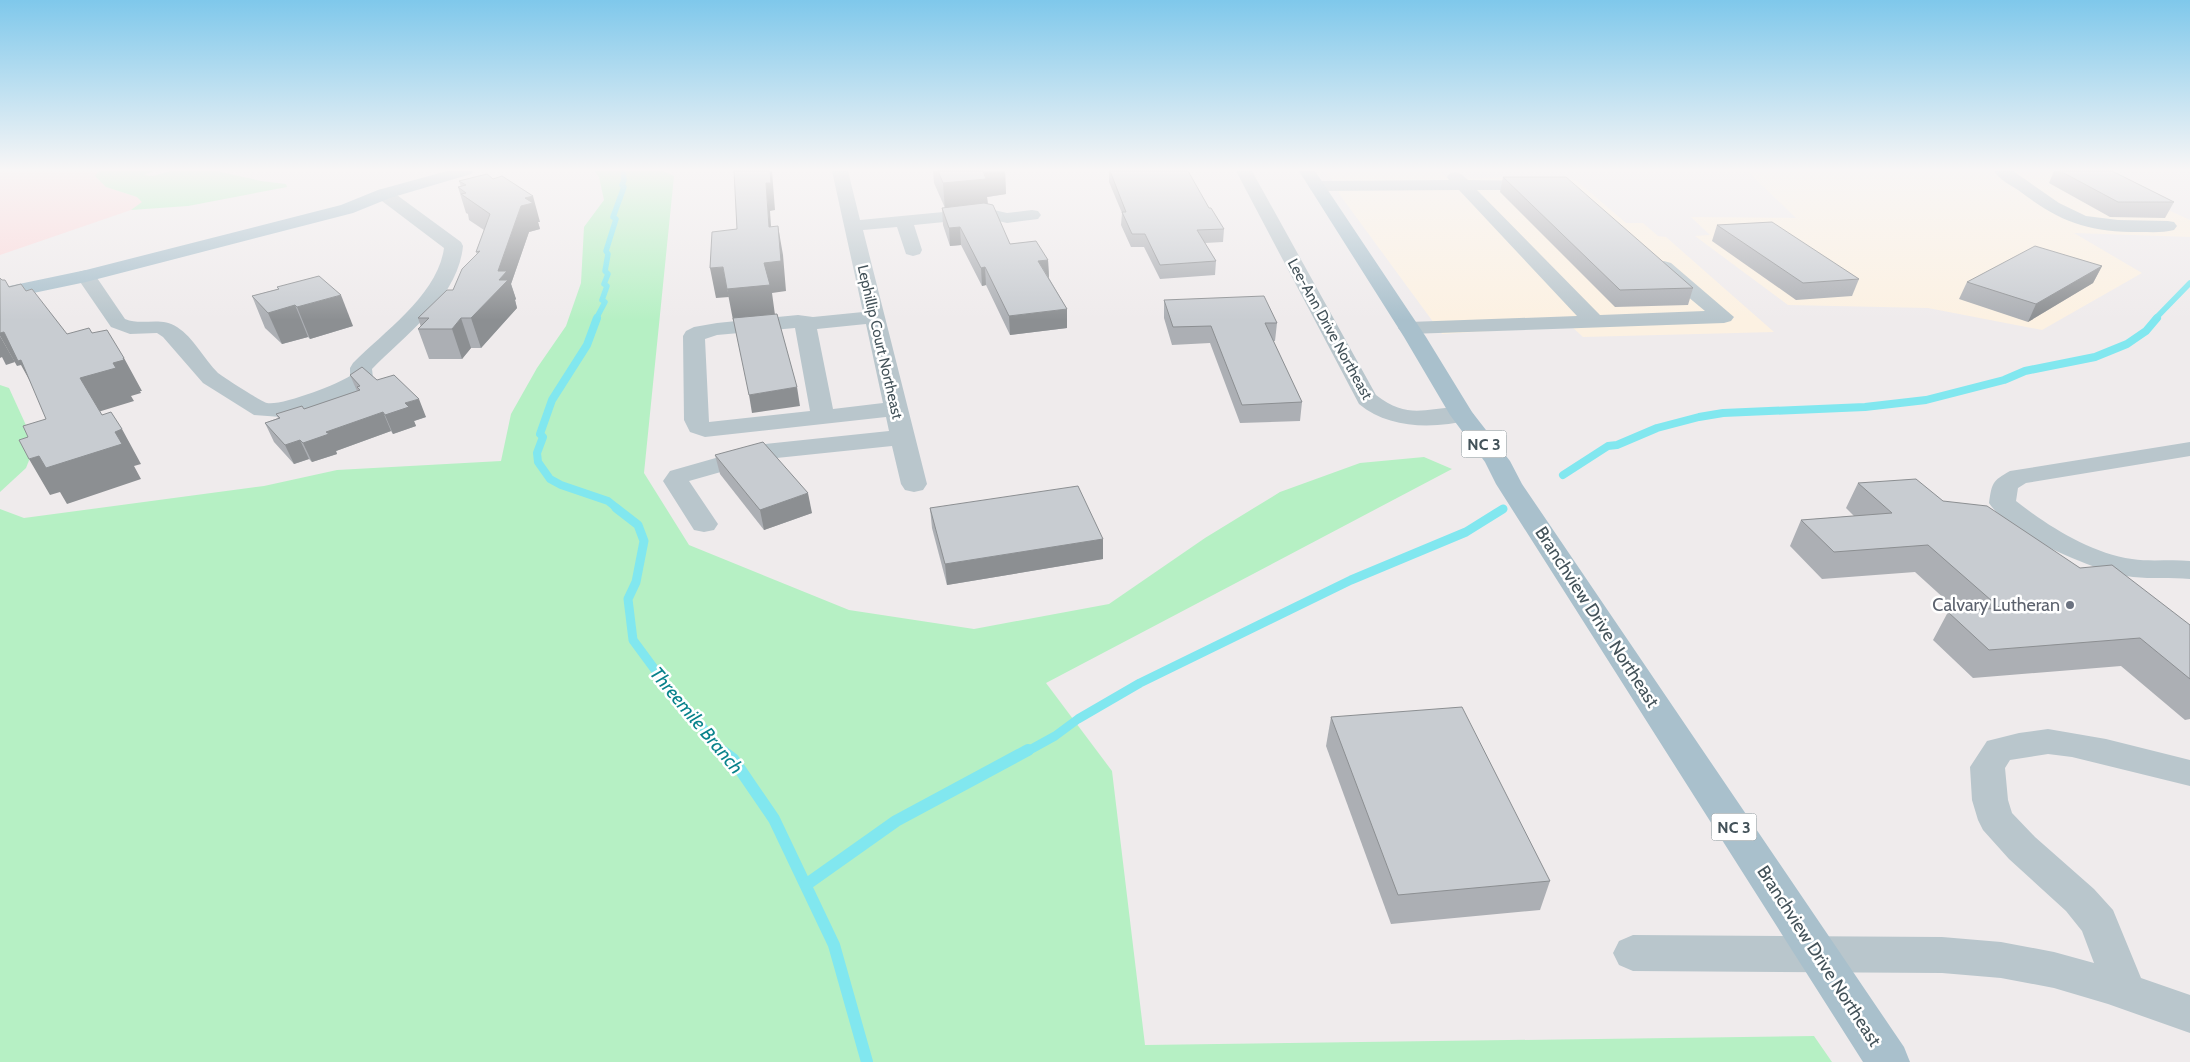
<svg xmlns="http://www.w3.org/2000/svg" width="2190" height="1062" font-family="Cabin,sans-serif">
<style>
.commercial{fill:#fcf1e2}
.medical{fill:#fbd8da}
.green{fill:#b6f0c4}
.lines{fill:none;stroke-linecap:round;stroke-linejoin:round}
.stream-far3{stroke:#81e7ef;stroke-width:5.5}
.stream-far2{stroke:#81e7ef;stroke-width:8}
.stream-far1{stroke:#81e7ef;stroke-width:9}
.stream{stroke:#81e7ef;stroke-width:12}
.minor{fill:#b9c6cc;fill-rule:evenodd}
.major{fill:#a9c0cc;fill-rule:evenodd}
.wall{fill:#acafb4}
.shaded-wall{fill:#8c8f92}
.building{fill:#c8ccd1;stroke:#8c8f92}
.worship-dot{fill:#6b7280;stroke:#fff;stroke-width:2}
.labels{text-anchor:middle;stroke-width:5;stroke-linejoin:round;paint-order:stroke}
.far-street-label{font-size:15px;fill:#435259;stroke:#fff}
.shield{fill:#fff;stroke:#7b868b;stroke-width:1}
.shield-label{font-size:16px;font-weight:bold;fill:#435259}
.worship-label{font-size:18px;fill:#5b616d;stroke:#fff;text-anchor:end}
.street-label{font-size:18px;fill:#435259;stroke:#fff}
.water-label{font-size:19px;font-style:italic;fill:#08828b;stroke:#fff}
</style>
<rect width="100%" height="100%" fill="#efebec"/>
<g class="commercial">
<path d="M1324 171H1439L1448 179 1560 176 1577 181 1626 223H1643L1658 236 1666 237 1774 332 1583 337 1571 326 1442 334 1340 195 1333 180Z"/>
<path d="M1747 171H2084L2190 220V237L2074 233 2142 273 2042 330 1928 308 1788 305 1695 236 1710 235 1691 217 1796 218Z"/>
</g>
<path class="medical" d="M0 171H99L95 176 106 187 137 197 143 202 131 210 0 255Z"/>
<g class="green">
<path d="M99 171H153L145 175 153 176 170 171H217L261 181 286 184 287 187 188 206 131 210 142 202 137 197 106 187 95 176Z"/>
<path d="M594 171H663L674 176 644 473 689 545 849 610 974 629 1109 604 1205 538 1280 492 1360 463 1424 457 1452 469 1046 683 1112 771 1145 1045 1814 1036 1832 1062H0V509L24 518 264 486 337 470 501 461 511 414 537 368 566 326 581 283 584 227 604 200 599 177Z"/>
<path d="M0 385 9 388 35 445 26 468 0 492Z"/>
</g>
<g class="lines">
<g class="stream-far3">
<path d="M596 319 605 302 602 300 607 286 604 284 608 274 605 271 608 254 606 251 616 219 613 217 624 187 622 185 624 180 623 171"/>
<path d="M2155 319 2190 283"/>
</g>
<g class="stream-far2">
<path d="M597 318 587 345 552 400 540 434 543 437 537 453 538 462 550 479 561 485 608 501 618 509"/>
<path d="M1563 475 1608 446 1617 445 1657 428 1699 417 1723 413 1865 407 1926 400 2004 380 2025 371 2095 357 2127 344 2146 331 2157 318"/>
</g>
<g class="stream-far1">
<path d="M616 508 638 525 644 541 636 582 628 599 633 640 678 701 697 719 717 747 723 752"/>
<path d="M1026 752 1055 736 1078 719 1140 683 1351 580 1466 532 1503 509"/>
</g>
<g class="stream">
<path d="M721 750 733 759 774 819 834 945 867 1062"/>
<path d="M807 884 896 821 1028 750"/>
</g>
<g class="minor">
<path d="M832 171H848L860 220 985 208 1007 213 1032 210 1038 211 1041 215 1038 219 1007 223 985 218 914 225 922 250 920 254 913 256 906 254 897 227 863 230 927 484 923 490 914 492 905 490 901 484 892 446 767 459 689 481 718 524 714 530 704 532 694 530 663 481 670 471 765 444 889 431 886 417 705 437 690 432 684 420 683 336 686 331 694 327 717 323 798 315 813 317 863 312ZM866 324 883 403 833 409 817 329ZM795 328 810 411 709 422 705 339 717 335Z"/>
<path d="M1236 171H1252L1376 395C1414 425 1434 401 1470 410L1474 415 1470 420C1433 429 1389 429 1359 404Z"/>
<path d="M1994 171H2013L2059 203 2086 216 2118 220 2168 221 2174 222 2177 226 2174 230C2163 233 2151 232 2140 232 2086 232 2060 222 2018 190 2010 185 1999 179 1994 171Z"/>
<path d="M1455 172 1461 174 1468 180 1544 181 1546 185 1544 189 1538 190H1477L1600 315 1705 311 1657 271 1654 267 1657 263 1664 261 1671 263 1734 317 1731 321 1724 323 1409 334 1402 332 1398 328 1402 324 1409 322 1577 316 1459 190 1317 191 1311 190 1309 186 1311 182 1317 181 1449 180 1447 177 1449 174Z"/>
<path d="M384 189 390 190 461 242 463 246C458 298 406 334 372 369L373 378C360 398 312 407 289 415L281 417 254 415 203 383 163 337 157 333 130 334 111 327 76 276 79 272 86 270 93 272 125 319C142 326 161 316 177 327 194 338 204 359 218 373 225 378 260 401 267 403 282 406 338 384 350 376V368L353 363C385 331 438 294 444 248L378 198 375 194 378 190Z"/>
<path d="M2190 442V456L2026 483 2018 488 2016 501C2048 526 2090 553 2132 559 2151 562 2171 559 2190 561V579C2171 577 2152 579 2133 577 2094 571 2011 536 1989 503 1992 483 1992 481 2010 471Z"/>
<path d="M2048 729 2106 739 2190 760V786L2072 757 2048 754 2010 760 2005 768 2008 800 2012 813 2035 837 2094 889 2113 910 2141 978 2190 995V1033L2108 1004 2054 988 2001 978 1942 973 1633 971 1619 965 1613 953 1619 941 1633 935 1942 937 2001 942 2054 952 2094 963 2082 931 2066 911 2009 859 1983 830 1978 820 1972 800 1970 767 1987 741 2019 733Z"/>
</g>
<g class="major">
<path d="M447 171H473L471 174 390 198 353 213 86 282 0 300V288L86 270 341 205 378 190Z"/>
<path d="M1299 171H1315L1426 337 1472 412 1510 461 1522 484 1904 1047 1910 1062H1863L1496 484 1485 462 1450 415 1404 337Z"/>
</g>
</g>
<g class="wall">
<path d="M933 171H1005L1006 194 987 197 988 204 1010 244 1048 260 1049 278 1067 309V328L1010 335 986 285 982 286 961 245 950 246 943 225 942 208H945L934 183Z"/>
<path d="M1109 171 1209 208 1224 229 1223 242 1205 243 1216 261 1215 275 1160 279 1144 247H1131L1121 225 1122 213 1109 182Z"/>
<path d="M2054 171H2112L2174 202 2165 218 2110 217 2049 183Z"/>
<path d="M1503 177 1693 288 1688 305 1615 307 1500 192Z"/>
<path d="M459 181 540 222H538L540 229 529 232 511 284 516 299 515 300 517 308 481 348H471L462 359H429L418 329 421 327 418 318 453 290 477 254 476 252 484 230 469 220 468 214 466 213 458 187H461Z"/>
<path d="M1717 225 1859 279 1852 296 1796 300 1712 241Z"/>
<path d="M2102 266 2093 283 2028 322 1959 299 1967 282Z"/>
<path d="M277 287 353 326 310 339 308 337 282 344 265 328 252 296 278 289Z"/>
<path d="M1164 300 1277 323 1275 341H1273L1302 402 1300 421 1240 423 1210 343 1172 345 1164 318Z"/>
<path d="M350 375 377 380 426 417 414 421 416 426 393 434 391 431 336 451 337 454 312 462 309 459 294 464 274 442 265 423 278 418 276 414 304 409 357 391Z"/>
<path d="M715 455 812 513 764 530 720 474Z"/>
<path d="M1858 483 1943 501 2080 568 2190 625V719L2185 720 2121 666 1973 678 1933 640 1948 612 1958 611 1915 572 1822 579 1790 546 1801 520 1854 516 1846 508Z"/>
<path d="M930 508 1103 539V559L947 585 932 528Z"/>
<path d="M1331 717 1550 881 1540 910 1391 924 1326 746Z"/>
</g>
<g class="shaded-wall">
<path d="M770 171H772L775 210 770 211 773 256 769 227 766 183Z"/>
<path d="M982 171H1005L1006 194 987 197 988 207 945 210 943 183Z"/>
<path d="M533 196 540 222H538L540 229 529 232 511 284 516 299 515 300 517 308 481 348 471 318 499 280 498 271 521 206 525 198Z"/>
<path d="M778 226 783 255 786 291 772 293 775 315 733 320 727 289 764 263Z"/>
<path d="M960 227 961 245 950 246 949 228Z"/>
<path d="M1048 260 1049 278 1038 261Z"/>
<path d="M2102 266 2093 283 2028 322 2036 304Z"/>
<path d="M723 267 729 297 716 298 710 268Z"/>
<path d="M985 267 986 285 982 286 981 268Z"/>
<path d="M341 295 353 326 310 339 297 307Z"/>
<path d="M295 305 308 337 282 344 268 313Z"/>
<path d="M1067 309V328L1010 335 1009 316Z"/>
<path d="M461 318 471 348 462 359 452 329Z"/>
<path d="M4 332 21 360 37 394 21 365 17 366 0 336V333Z"/>
<path d="M0 336 15 362 6 365 2 357 0 358Z"/>
<path d="M123 358H124L142 391H140L141 393 131 396 134 401 98 412 80 378Z"/>
<path d="M797 387 800 406 752 413 749 395Z"/>
<path d="M419 399 426 417 414 421 416 426 393 434 385 415 405 403Z"/>
<path d="M383 412 391 431 336 451 337 454 312 462 303 443 326 432Z"/>
<path d="M122 429 141 464 134 466 141 479 67 504 60 492 50 495 29 459Z"/>
<path d="M300 440 309 459 294 464 285 445Z"/>
<path d="M808 493 812 513 764 530 760 510Z"/>
<path d="M1103 539V559L947 585 945 564Z"/>
</g>
<g class="building">
<path d="M734 171H770L771 183H766L769 227 778 226 781 261 764 263 770 285 727 289 723 267 710 268 712 232 737 229Z"/>
<path d="M938 171H983L986 179 943 183Z"/>
<path d="M1110 171H1188L1209 208H1211L1224 229 1197 230 1216 261 1160 265 1145 234H1132L1122 212H1126Z"/>
<path d="M2060 171H2112L2174 202H2118Z"/>
<path d="M487 174 493 179 502 176 533 196 525 198 533 203 521 206 498 271H507L499 280H508L471 318H461L452 329H418L429 318H418L447 290H453L462 269 480 251 476 252 490 214 461 194 466 193 458 187 466 185 459 181Z"/>
<path d="M1503 177H1566L1693 288 1620 290Z"/>
<path d="M984 203 993 205 1010 244 1036 241 1048 260 1038 261 1067 309 1009 316 985 267 981 268 960 227 949 228 942 208Z"/>
<path d="M1772 222 1859 279 1803 283 1717 225Z"/>
<path d="M2035 246 2102 266 2036 304 1967 282Z"/>
<path d="M319 276 341 295 297 307 295 305 268 313 252 296 279 289 277 287Z"/>
<path d="M0 278 2 280H5L9 287 21 284 26 291 32 289 67 334 89 328 92 333 107 330 124 358H123L124 360 113 363 116 368 80 378 102 415 111 412 122 429 115 432 122 444 46 468 39 456 29 459 19 440 28 437 23 426 46 419 21 360 18 361 4 332 0 333Z"/>
<path d="M1264 296 1277 323H1265L1302 402 1242 405 1211 326 1173 327 1164 300Z"/>
<path d="M777 314 797 387 749 395 733 318Z"/>
<path d="M362 367 377 380 394 375 419 399 405 403 409 407 385 415 383 412 326 432 329 434 303 443 300 440 285 445 265 423 280 418 276 414 302 406 304 409 360 390 357 387 360 386 350 375Z"/>
<path d="M763 442 808 493 760 510 715 455Z"/>
<path d="M1916 479 1943 501 1987 506 2080 568 2112 565 2190 625V679L2140 638 1989 650 1948 612 2000 608 1928 545 1834 552 1801 520 1892 513 1858 483Z"/>
<path d="M1078 486 1103 539 945 564 930 508Z"/>
<path d="M1462 707 1550 881 1398 895 1331 717Z"/>
</g>
<linearGradient id="sky" x2="0" y2="1"><stop stop-color="#7fc8eb"/><stop offset="0.53" stop-color="#f8f6f6"/><stop offset="1" stop-color="#f8f6f6" stop-opacity="0"/></linearGradient>
<rect width="2190" height="320" fill="url(#sky)"/>
<circle class="worship-dot" cx="2070" cy="605" r="5"/>
<g class="labels">
<g class="far-street-label">
<text transform="translate(1330 329) rotate(61)" y="5">Lee-Ann Drive Northeast</text>
<text transform="translate(880 342) rotate(77)" y="5">Lephillip Court Northeast</text>
</g>
<g class="shield">
<rect x="1461.5" y="430.5" width="45" height="27" rx="4"/>
<rect x="1711.5" y="813.5" width="45" height="27" rx="4"/>
</g>
<g class="shield-label">
<text x="1484" y="450">NC 3</text>
<text x="1734" y="833">NC 3</text>
</g>
<g class="worship-label">
<text x="2060" y="611">Calvary Lutheran</text>
</g>
<g class="street-label">
<text transform="translate(1597 617) rotate(57)" y="6">Branchview Drive Northeast</text>
<text transform="translate(1819 956) rotate(57)" y="6">Branchview Drive Northeast</text>
</g>
<g class="water-label">
<text transform="translate(697 720) rotate(50)" y="7">Threemile Branch</text>
</g>
</g>
</svg>
